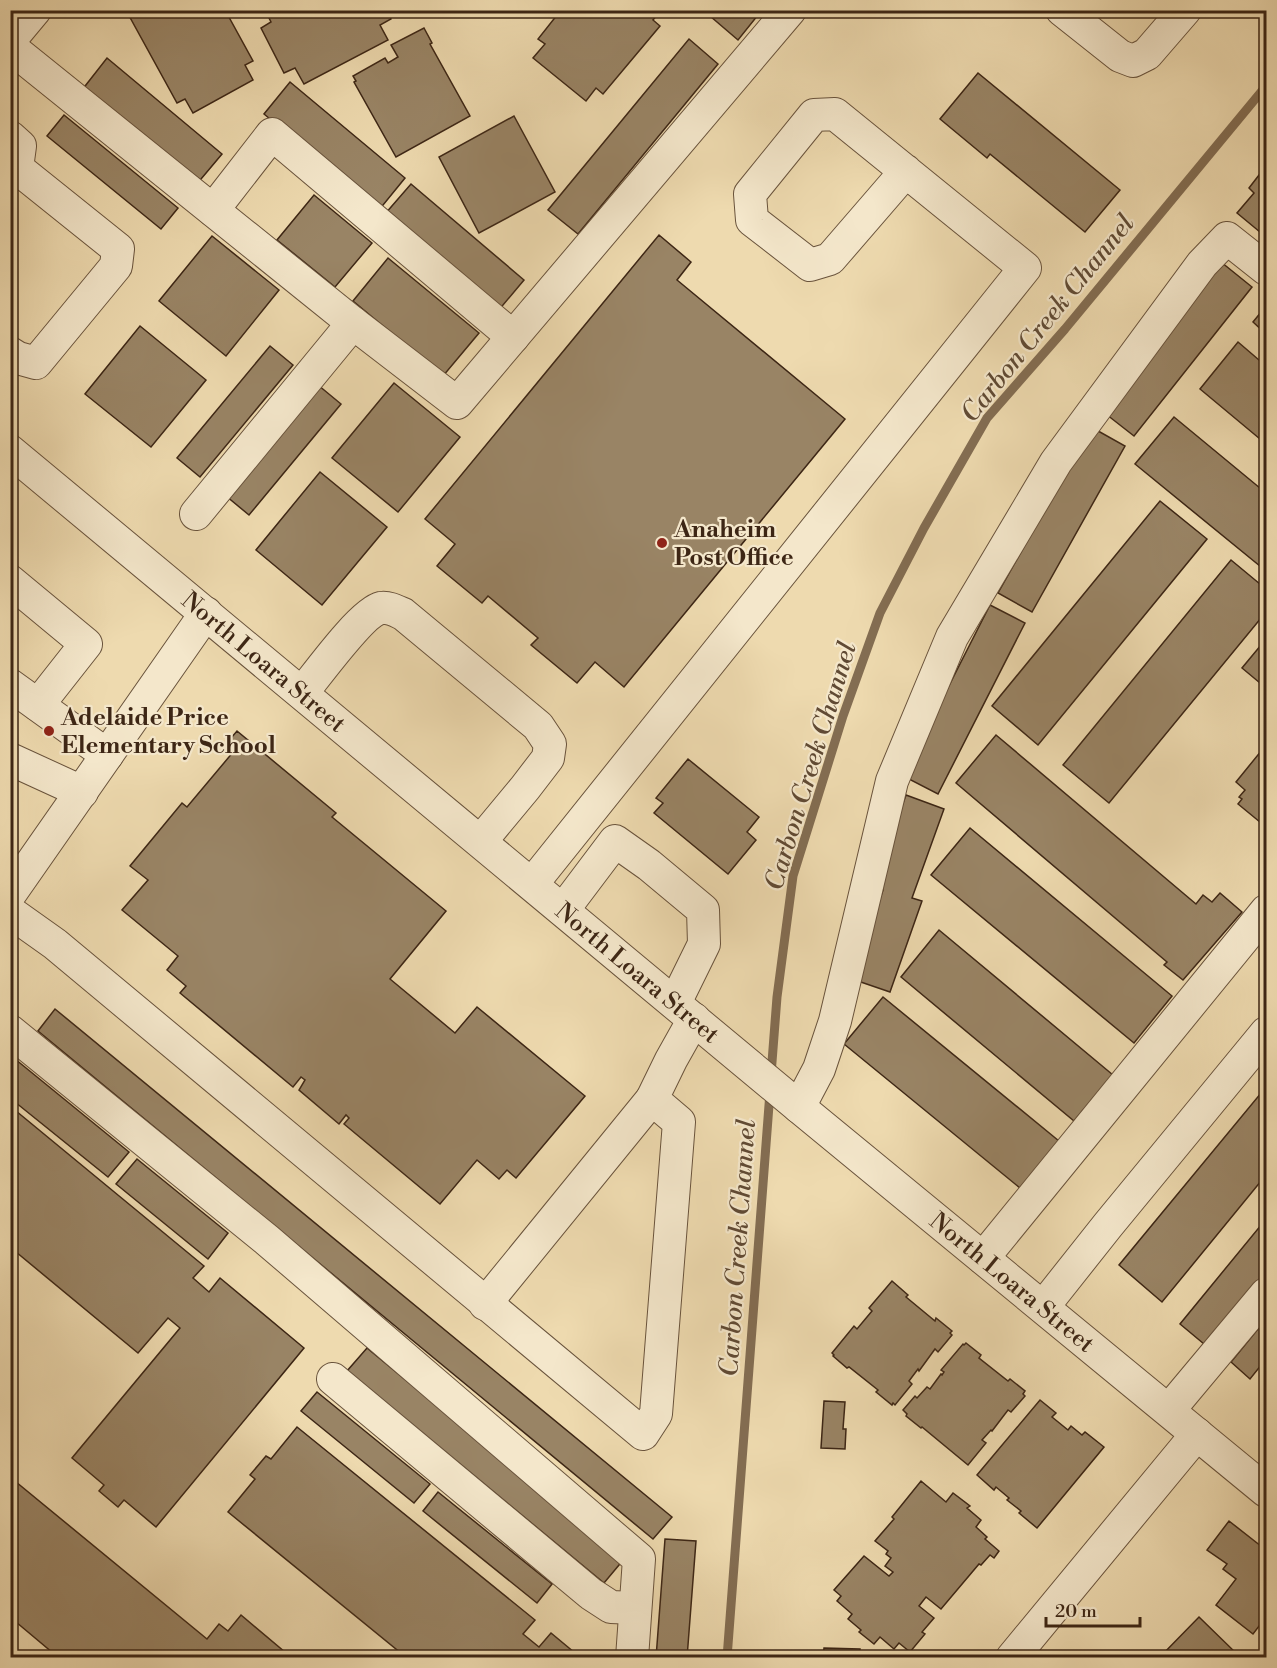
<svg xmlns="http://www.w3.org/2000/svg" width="1277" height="1668" font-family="'Libre Bodoni',serif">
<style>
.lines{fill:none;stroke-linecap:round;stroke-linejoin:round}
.stream{stroke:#836d52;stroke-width:9}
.building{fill:#998465;stroke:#3d2615;stroke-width:1.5}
.minor-casing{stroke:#69533c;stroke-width:34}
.minor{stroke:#f4e7cb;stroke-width:32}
.poi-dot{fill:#8f2418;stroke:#f4e7cb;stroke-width:2}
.labels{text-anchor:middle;stroke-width:4.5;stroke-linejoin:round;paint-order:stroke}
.poi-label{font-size:24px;font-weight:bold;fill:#3d2615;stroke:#f4e7cb;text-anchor:start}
.street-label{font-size:24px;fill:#3d2615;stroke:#f4e7cb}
.water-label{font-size:26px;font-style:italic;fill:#604a34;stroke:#f4e7cb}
</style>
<rect width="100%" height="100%" fill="#eedaaf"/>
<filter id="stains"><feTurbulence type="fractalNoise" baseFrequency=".00333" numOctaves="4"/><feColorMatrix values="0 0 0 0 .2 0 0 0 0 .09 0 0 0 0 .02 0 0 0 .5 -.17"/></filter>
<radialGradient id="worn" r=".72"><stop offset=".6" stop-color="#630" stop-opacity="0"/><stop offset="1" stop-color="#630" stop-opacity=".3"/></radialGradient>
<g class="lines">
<g class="stream">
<path d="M771 1075 777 997 793 876 843 716 880 613 924 528 987 418 1065 329 1266 86"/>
<path d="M727 1658 770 1092"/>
</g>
</g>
<g class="building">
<path d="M130 10H225L253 61 245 65 253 80 193 113 185 99 177 103 127 12Z"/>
<path d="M265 10H387L391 19 380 25 388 40 304 84 295 68 284 73 261 28 271 22Z"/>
<path d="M561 10H661L653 20 660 26 603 94 596 88 586 101 533 58 545 44 538 39Z"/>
<path d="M703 10H762L738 40Z"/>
<path d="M424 28 432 43 430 44 470 116 396 157 354 82 356 81 353 76 385 58 388 63 398 57 391 45Z"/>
<path d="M689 39 718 64 578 234 548 210Z"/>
<path d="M107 58 222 154 196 185 82 90Z"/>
<path d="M978 73 1120 190 1085 232 990 154 987 158 940 119Z"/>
<path d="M290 82 405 178 379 210 264 114Z"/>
<path d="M64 115 178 208 161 229 47 136Z"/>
<path d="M514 116 555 192 479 233 439 157Z"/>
<path d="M1266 166V237L1237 213 1254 193 1249 188Z"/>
<path d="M411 184 524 280 498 311 385 214Z"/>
<path d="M314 195 372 243 335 287 277 240Z"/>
<path d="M659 235 691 262 677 280 845 419 624 687 595 662 577 683 531 645 538 638 488 596 482 603 437 566 455 544 425 519Z"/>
<path d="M212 236 279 290 226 356 159 301Z"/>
<path d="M388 258 479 333 443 376 353 301Z"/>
<path d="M1221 262 1252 287 1134 436 1102 411Z"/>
<path d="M1266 306V334L1253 322Z"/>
<path d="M140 326 206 380 151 447 85 394Z"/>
<path d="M1238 342 1266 366V444L1200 389Z"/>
<path d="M270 346 293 365 200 477 177 458Z"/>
<path d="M394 383 460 437 398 512 332 458Z"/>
<path d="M318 385 341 404 249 515 226 496Z"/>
<path d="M1174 417 1266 493V571L1135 464Z"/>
<path d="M1091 427 1125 446 1032 612 998 593Z"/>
<path d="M320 472 387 527 322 605 256 550Z"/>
<path d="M1160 501 1207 539 1038 745 992 706Z"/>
<path d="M1231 560 1266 589V612L1109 803 1063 765Z"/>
<path d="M990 605 1025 623 938 794 903 776Z"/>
<path d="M1266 639V688L1242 668Z"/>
<path d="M237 731 336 813 332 817 446 911 390 979 455 1033 477 1007 585 1096 516 1178 507 1170 499 1179 477 1160 440 1204 344 1124 349 1118 346 1115 339 1124 299 1090 305 1080 301 1077 293 1087 180 993 186 986 167 970 178 956 122 910 148 880 130 866 182 803 187 807 234 751 225 745Z"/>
<path d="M996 735 1196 904 1203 895 1212 902 1220 893 1242 912 1183 980 1164 965 1167 962 956 783Z"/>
<path d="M1266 745V827L1238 804 1242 799 1239 797 1245 790 1236 782Z"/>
<path d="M688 759 759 817 747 832 756 840 728 874 654 813 663 803 656 798Z"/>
<path d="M906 795 944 809 912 898 922 901 890 992 852 979 883 890 873 887Z"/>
<path d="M970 828 1172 996 1134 1043 931 875Z"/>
<path d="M939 930 1113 1075 1074 1121 901 977Z"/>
<path d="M883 997 1059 1141 1020 1188 844 1044Z"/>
<path d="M55 1009 672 1517 653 1539 38 1031Z"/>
<path d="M15 1059 129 1152 108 1177 10 1098V1065Z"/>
<path d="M1266 1087V1175L1162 1302 1119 1265Z"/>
<path d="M10 1106 204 1266 193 1278 209 1292 220 1278 304 1348 156 1527 124 1500 118 1507 99 1491 104 1485 72 1458 180 1328 168 1318 138 1353 10 1247Z"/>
<path d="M137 1159 228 1233 208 1259 116 1184Z"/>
<path d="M1266 1219V1280L1210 1349 1180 1324Z"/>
<path d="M892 1281 908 1295 906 1297 935 1321 936 1318 952 1331 950 1333 952 1335 938 1352 935 1349 919 1371 918 1369 909 1381 912 1384 895 1405 893 1403 892 1405 876 1392 878 1390 849 1367 847 1368 833 1356 834 1355 832 1353 854 1326 857 1329 872 1311 869 1308Z"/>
<path d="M1266 1319V1359L1250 1379 1231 1362Z"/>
<path d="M966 1343 981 1355 979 1358 1008 1381 1010 1379 1025 1391 1023 1394 1025 1396 1011 1412 1008 1410 992 1431 991 1430 982 1440 986 1443 968 1465 922 1427 921 1428 906 1416 907 1414 903 1410 915 1396 917 1398 927 1387 930 1389 941 1374 942 1375 944 1372 941 1370 963 1344 964 1345Z"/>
<path d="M367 1348 624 1559 604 1583 347 1371Z"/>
<path d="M317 1392 430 1484 414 1503 301 1411Z"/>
<path d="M1040 1400 1056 1413 1052 1417 1068 1430 1071 1426 1082 1435 1085 1432 1104 1447 1037 1528 1019 1513 1021 1511 1007 1500 1009 1498 996 1487 994 1490 977 1475Z"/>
<path d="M824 1401 845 1402 843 1429H846L845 1449 821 1448Z"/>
<path d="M297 1427 535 1620 523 1634 539 1647 551 1633 581 1658H407L228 1512 255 1479 250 1475 266 1456 271 1459Z"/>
<path d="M10 1477 207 1639 219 1624 228 1631 241 1615 292 1658H59L10 1617Z"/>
<path d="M921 1481 946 1502 953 1493 970 1506 967 1508 981 1520 976 1527 987 1537 985 1539 999 1551 994 1558 990 1555 981 1565 979 1564 941 1609 926 1597 919 1606 934 1618 922 1632 925 1634 910 1652 899 1643 894 1649 880 1637 874 1644 859 1632 861 1630 848 1619 852 1614 837 1601 841 1596 834 1590 864 1556 889 1576 893 1572 885 1566 891 1558 886 1554 888 1551 875 1541 894 1519 892 1517Z"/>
<path d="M438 1492 552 1584 537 1603 423 1511Z"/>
<path d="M1229 1521 1266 1550V1617L1253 1634 1216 1605 1236 1579 1223 1569 1227 1564 1207 1550Z"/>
<path d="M665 1539 696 1541 687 1658H656Z"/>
<path d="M1199 1617 1237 1654 1234 1658H1159Z"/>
<path d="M824 1648 860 1649 859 1658H823Z"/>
</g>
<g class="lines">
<g class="minor-casing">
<g id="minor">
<path d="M1062 10 1120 56 1133 61 1147 54 1185 10"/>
<path d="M10 40 35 10"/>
<path d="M10 47 353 323"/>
<path d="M10 137 20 146 17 168 10 176"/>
<path d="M213 210 272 134 513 337"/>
<path d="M10 353 18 358 36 363 116 266 118 249 17 168"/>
<path id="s1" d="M10 451 799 1107 1266 1491"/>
<path d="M196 514 353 323 457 403 790 10"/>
<path d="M10 581 86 644 38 705"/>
<path d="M10 685 107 755"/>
<path d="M302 693C316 676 362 612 381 608 389 607 396 611 403 614L538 726 550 744 548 758 525 788 481 841"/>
<path d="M10 759 82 792"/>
<path d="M532 884 1025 268 835 114 814 115 750 194 752 220 810 265 830 259 906 171"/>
<path d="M10 894 206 613"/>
<path d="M563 910 615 841 649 865 703 910 704 944 675 1003"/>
<path d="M10 912 55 944 643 1434 656 1414 679 1122 652 1099 671 1060 694 1019"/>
<path d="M10 1031 267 1240 639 1559 632 1658"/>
<path d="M799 1107 819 1069 835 1021 892 781 952 637 1056 462 1202 264 1227 238 1266 269"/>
<path d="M983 1258 1266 911"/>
<path d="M485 1304 652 1099"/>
<path d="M1043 1307 1108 1225 1266 1033"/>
<path d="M333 1379 591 1594 611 1607 635 1608"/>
<path d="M1169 1410 1266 1294"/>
<path d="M1012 1658 1197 1434"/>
</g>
</g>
<use href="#minor" class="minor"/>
</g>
<g class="poi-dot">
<circle cx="662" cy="543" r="6"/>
<circle cx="49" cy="731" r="6"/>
</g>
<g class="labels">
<g class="poi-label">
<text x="674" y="537">Anaheim<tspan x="674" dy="28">Post Office</tspan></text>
<text x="61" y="725">Adelaide Price<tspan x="61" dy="28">Elementary School</tspan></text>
</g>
<g class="street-label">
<text dy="8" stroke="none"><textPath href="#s1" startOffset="330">North Loara Street</textPath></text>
<text dy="8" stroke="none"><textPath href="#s1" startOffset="816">North Loara Street</textPath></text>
<text dy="8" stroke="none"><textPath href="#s1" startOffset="1302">North Loara Street</textPath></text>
</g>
<g class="water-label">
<text transform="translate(1047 318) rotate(-51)" y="9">Carbon Creek Channel</text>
<text transform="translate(810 766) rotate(-73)" y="9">Carbon Creek Channel</text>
<text transform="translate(737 1248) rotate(-86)" y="9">Carbon Creek Channel</text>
</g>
</g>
<rect width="1277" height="1668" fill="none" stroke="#eedaaf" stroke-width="36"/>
<rect x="12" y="12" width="1253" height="1644" fill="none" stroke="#3d2615" stroke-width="3"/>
<rect x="18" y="18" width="1241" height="1632" fill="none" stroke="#3d2615" stroke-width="1.5"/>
<path d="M1046 1617v9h94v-9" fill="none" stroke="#3d2615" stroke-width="3"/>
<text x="1055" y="1617" font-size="18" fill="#3d2615" stroke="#f4e7cb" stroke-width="4.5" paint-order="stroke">20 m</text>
<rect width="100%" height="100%" filter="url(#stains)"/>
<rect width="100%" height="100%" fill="url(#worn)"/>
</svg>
